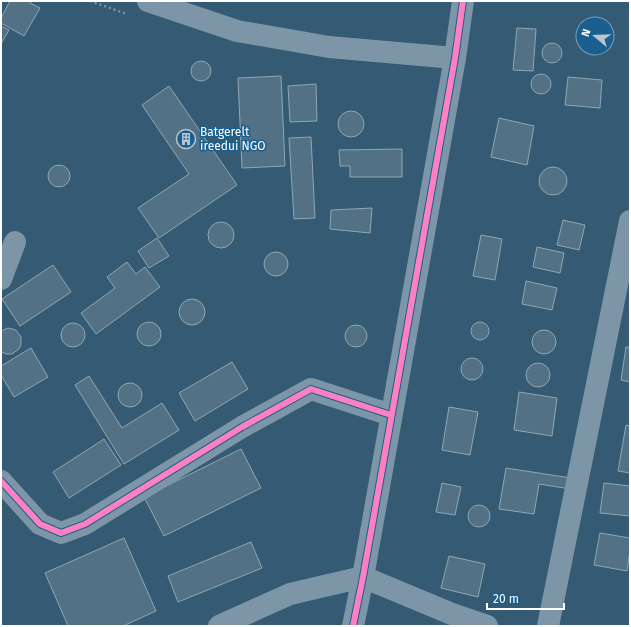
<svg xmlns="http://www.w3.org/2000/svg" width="631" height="627" font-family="'Fira Sans',sans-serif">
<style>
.building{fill:#537185;stroke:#91a6b5}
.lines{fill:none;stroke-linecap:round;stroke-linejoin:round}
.path{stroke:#7c96a7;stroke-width:2.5;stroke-dasharray:2 3;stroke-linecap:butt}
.minor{stroke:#7c96a7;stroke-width:22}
.cycleway-casing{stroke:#1a5f8f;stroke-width:8}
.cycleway{stroke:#ff80c0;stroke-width:6}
.labels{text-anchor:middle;stroke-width:3;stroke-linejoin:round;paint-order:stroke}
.poi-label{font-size:12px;fill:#fff;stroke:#1a5f8f;text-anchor:start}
</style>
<rect width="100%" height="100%" fill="#355a74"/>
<g class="building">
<path d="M10 1H31L30 3 40 8 24 36 1 23V18Z"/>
<path d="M1 26 9 30 1 44Z"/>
<path d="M517 28 536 29 533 71 513 70Z"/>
<circle cx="552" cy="53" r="10"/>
<circle cx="201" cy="71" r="10"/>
<circle cx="541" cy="84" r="10"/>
<path d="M281 76 285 166 242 168 238 78Z"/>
<path d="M568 77 602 80 600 108 565 105Z"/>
<path d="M316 84 317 121 290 122 288 86Z"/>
<path d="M169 86 237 185 159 238 138 208 189 174 142 105Z"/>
<circle cx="351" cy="124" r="13"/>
<path d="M499 118 534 126 527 165 491 157Z"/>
<path d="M311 137 315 218 294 219 289 138Z"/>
<path d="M402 149V177H350V166H340L339 150Z"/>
<circle cx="59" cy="176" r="11"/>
<circle cx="553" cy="181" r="14"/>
<path d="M372 208 370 233 330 229 331 210Z"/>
<path d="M563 220 585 225 579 250 557 245Z"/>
<circle cx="221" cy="235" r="13"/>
<path d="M481 235 502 239 495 280 473 276Z"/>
<path d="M157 238 169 256 149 268 138 251Z"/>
<path d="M537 247 564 253 560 273 533 267Z"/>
<circle cx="276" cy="264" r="12"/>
<path d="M127 262 136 274 145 267 160 287 96 334 81 313 115 288 107 277Z"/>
<path d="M53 265 71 292 20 326 2 299Z"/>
<path d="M526 281 557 288 552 310 522 304Z"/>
<circle cx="192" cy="312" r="13"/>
<circle cx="149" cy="334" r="12"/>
<circle cx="480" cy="331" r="9"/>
<circle cx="73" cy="335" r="12"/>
<circle cx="356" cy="336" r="11"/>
<path d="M8 328 16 330 21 337V345L19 349 12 354H7L1 352V331Z"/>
<circle cx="544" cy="342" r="12"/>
<path d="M626 347H630V382L621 380Z"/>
<path d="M31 348 48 377 14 397 1 375V366Z"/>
<circle cx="472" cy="369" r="11"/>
<path d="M232 362 248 389 195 421 179 393Z"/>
<circle cx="538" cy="375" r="12"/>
<path d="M89 376 122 428 162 403 179 430 124 464 75 385Z"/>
<circle cx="130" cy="395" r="12"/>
<path d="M519 392 557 398 552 436 514 430Z"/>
<path d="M449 407 478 412 470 455 442 450Z"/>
<path d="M626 425 630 426V473L618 471Z"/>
<path d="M104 439 121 465 69 498 53 472Z"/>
<path d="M241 449 261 488 164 536 144 497Z"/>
<path d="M506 468 571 478 570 489 539 484 534 514 499 509Z"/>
<path d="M442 483 461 487 455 515 436 512Z"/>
<path d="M604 483 630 486V516L600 513Z"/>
<circle cx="479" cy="516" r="11"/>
<path d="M600 533 630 538V550L627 571 594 565Z"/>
<path d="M124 538 156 611 123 626H68L45 573Z"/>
<path d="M251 542 262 568 178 602 168 576Z"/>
<path d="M449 556 485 564 478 597 441 588Z"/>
</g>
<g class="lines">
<path class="path" d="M90 1 127 14"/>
<g class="minor">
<path d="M148 1 237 31 329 47 455 58"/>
<path d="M1 279 15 242"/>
<path d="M1 481 40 524 61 533 85 524 242 427 311 389 391 415"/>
<path d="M219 626 290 594 363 577 452 614 487 626"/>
<path d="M353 626 363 577 455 58 463 1"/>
<path d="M548 626 630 221"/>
</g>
<g class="cycleway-casing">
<g id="cycleway">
<path d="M1 481 40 524 61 533 85 524 242 427 311 389 391 415"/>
<path d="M353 626 363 577 455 58 463 1"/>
</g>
</g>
<use href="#cycleway" class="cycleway"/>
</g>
<defs>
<g id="building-ring" transform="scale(1)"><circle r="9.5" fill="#1a5f8f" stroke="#b8c5ce" stroke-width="1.5"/><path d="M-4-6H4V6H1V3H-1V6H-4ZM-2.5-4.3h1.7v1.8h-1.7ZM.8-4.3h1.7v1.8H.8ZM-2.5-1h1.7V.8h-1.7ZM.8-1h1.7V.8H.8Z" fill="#b8c5ce"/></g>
</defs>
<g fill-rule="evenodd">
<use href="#building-ring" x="186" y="139"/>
</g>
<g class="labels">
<g class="poi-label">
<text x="200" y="136">Batgerelt<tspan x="200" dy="14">ireedui NGO</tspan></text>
</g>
</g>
<rect width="631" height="627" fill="none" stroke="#ffffff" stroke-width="4"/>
<g transform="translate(595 36) rotate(289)"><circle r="19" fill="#1a5f8f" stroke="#769fbc"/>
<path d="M0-3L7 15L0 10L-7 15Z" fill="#b8c5ce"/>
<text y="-6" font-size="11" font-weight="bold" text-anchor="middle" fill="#ffffff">N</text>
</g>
<path d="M487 603v6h77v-6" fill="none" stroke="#ffffff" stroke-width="2"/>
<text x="493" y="603" font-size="12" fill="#ffffff" stroke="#1a5f8f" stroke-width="3" paint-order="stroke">20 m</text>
</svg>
